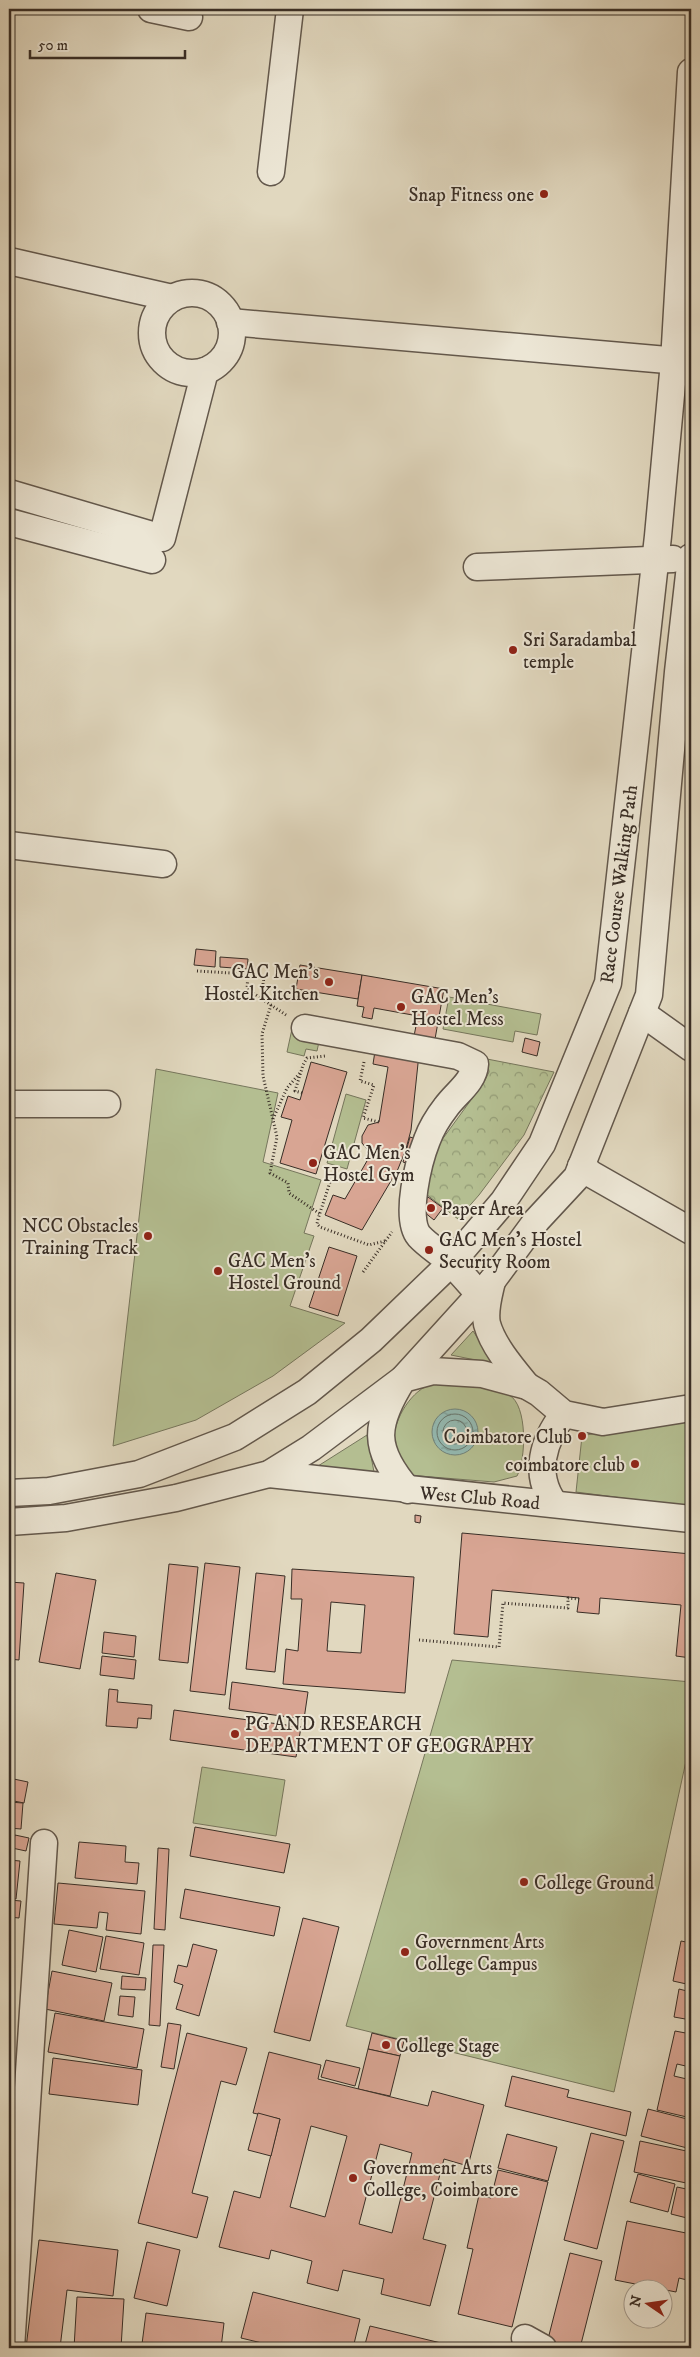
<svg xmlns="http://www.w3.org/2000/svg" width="700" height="2357" font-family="'IM FELL DW Pica',serif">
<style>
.green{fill:#b4be91;stroke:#76765c}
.forest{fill:url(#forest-crowns);stroke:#76765c}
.water{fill:url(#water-ripples);stroke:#70827a}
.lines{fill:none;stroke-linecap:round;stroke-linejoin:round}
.shore{stroke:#66746c;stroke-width:1}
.building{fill:#d8a593;stroke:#392e26;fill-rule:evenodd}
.minor-casing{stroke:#63584c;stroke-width:29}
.path{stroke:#392e26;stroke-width:3;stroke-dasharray:1 2.5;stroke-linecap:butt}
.minor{stroke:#ece6d5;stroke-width:26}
.poi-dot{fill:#8f2418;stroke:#ece6d5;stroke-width:2}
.labels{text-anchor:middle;stroke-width:4;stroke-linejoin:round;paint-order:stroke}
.poi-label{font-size:19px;fill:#392e26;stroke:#ece6d5;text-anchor:start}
.street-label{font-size:19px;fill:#392e26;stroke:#ece6d5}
</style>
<defs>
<pattern id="forest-crowns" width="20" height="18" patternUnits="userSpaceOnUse" patternTransform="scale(1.25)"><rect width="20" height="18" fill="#b4be91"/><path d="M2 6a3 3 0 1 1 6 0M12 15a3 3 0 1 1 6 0" fill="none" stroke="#939b76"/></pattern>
<pattern id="water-ripples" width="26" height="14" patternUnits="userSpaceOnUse" patternTransform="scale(1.25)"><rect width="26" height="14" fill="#94bab2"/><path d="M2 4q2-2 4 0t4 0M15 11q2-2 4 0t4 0" fill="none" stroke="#7a9891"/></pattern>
</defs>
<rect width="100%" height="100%" fill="#e1d8bf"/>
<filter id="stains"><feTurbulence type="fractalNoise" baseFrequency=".004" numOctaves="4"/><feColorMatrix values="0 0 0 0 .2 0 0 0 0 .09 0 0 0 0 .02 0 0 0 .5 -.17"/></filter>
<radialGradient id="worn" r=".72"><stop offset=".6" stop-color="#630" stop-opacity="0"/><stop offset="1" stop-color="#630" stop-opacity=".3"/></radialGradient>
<g class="green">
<path d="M449 997 541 1014 537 1035 515 1031 513 1042 443 1029Z"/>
<path d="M292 1029 320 1037 317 1051 306 1049 304 1056 287 1052Z"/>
<path d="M156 1069 278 1093 263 1162 321 1180 304 1233 314 1236 290 1306 345 1323 273 1376 196 1420 113 1446Z"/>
<path d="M346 1094 366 1100 347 1169 327 1163Z"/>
<path d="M473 1331 495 1364 451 1355Z"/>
<path d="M468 1383C481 1387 498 1388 509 1395 528 1405 526 1460 517 1476L494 1482 407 1475C403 1467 398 1459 395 1450 389 1429 406 1397 425 1387 437 1381 455 1383 468 1383Z"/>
<path d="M691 1413V1507L576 1492 582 1436Z"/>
<path d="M367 1435 374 1472 318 1466Z"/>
<path d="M452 1660 691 1682V1738L614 2092 346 2026Z"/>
<path d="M202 1767 285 1780 276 1836 193 1823Z"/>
</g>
<path class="forest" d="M487 1059 554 1072 524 1135 479 1195 458 1219 426 1194 436 1148 484 1082 489 1072Z"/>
<circle class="water" cx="455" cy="1432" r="23"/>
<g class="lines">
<g class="shore">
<circle cx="455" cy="1432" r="18"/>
<circle cx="455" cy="1432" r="12"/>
</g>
</g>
<g class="building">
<path d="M196 949 216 951 215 967 194 965Z"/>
<path d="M220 957 248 959 247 969 220 967Z"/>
<path d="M300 965 362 975 358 999 296 989Z"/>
<path d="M362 975 444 989 435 1039 414 1036 418 1016 374 1008 372 1019 362 1017 364 1007 357 1006Z"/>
<path d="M525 1038 540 1042 537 1056 522 1052Z"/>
<path d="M376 1045 419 1054 411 1130 406 1149 398 1169 362 1230 325 1215 333 1195 345 1199 371 1154 362 1143V1136L368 1125 379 1122 388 1067 373 1064Z"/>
<path d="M311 1062 347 1072 316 1174 280 1163 292 1120 281 1117 288 1096 300 1100Z"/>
<path d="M410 1137 420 1140 412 1165 403 1162Z"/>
<path d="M428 1197 443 1208 434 1220 419 1208Z"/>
<path d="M329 1247 357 1256 338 1316 309 1307Z"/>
<path d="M415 1515 421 1516 420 1523 415 1522Z"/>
<path d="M462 1533 691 1554V1658L676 1656 681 1605 600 1598 599 1614 577 1612 579 1598 492 1590 488 1637 454 1634Z"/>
<path d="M205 1563 240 1567 225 1695 190 1691Z"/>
<path d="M169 1564 198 1567 188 1663 159 1660Z"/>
<path d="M292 1569 414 1577 405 1693 283 1684 286 1649 298 1651 302 1599H291ZM331 1602 365 1605 361 1653 327 1651Z"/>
<path d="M56 1573 96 1580 80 1669 39 1662Z"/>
<path d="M256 1573 285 1576 275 1672 246 1669Z"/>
<path d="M9 1582 24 1583 19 1660 9 1659Z"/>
<path d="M104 1632 136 1636 134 1657 102 1653Z"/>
<path d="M102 1656 136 1660 134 1679 100 1675Z"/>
<path d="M232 1682 308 1692 304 1719 229 1709Z"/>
<path d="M109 1689 118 1690 117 1702 152 1705 151 1719 138 1718 137 1728 106 1726Z"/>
<path d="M174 1710 301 1727 296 1757 170 1740Z"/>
<path d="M9 1778 28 1782 24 1803 9 1800Z"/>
<path d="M9 1802 23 1803 21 1829 9 1828Z"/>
<path d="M195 1827 290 1844 284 1873 190 1856Z"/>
<path d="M15 1835 29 1838 26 1851 12 1848Z"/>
<path d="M79 1842 126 1846 125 1862 139 1863 137 1884 75 1878Z"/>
<path d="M158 1848 169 1849 165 1930 154 1929Z"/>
<path d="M9 1860 20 1861 16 1899 9 1898Z"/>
<path d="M58 1883 145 1891 141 1934 106 1930 108 1913 99 1912 97 1928 54 1924Z"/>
<path d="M185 1889 280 1907 274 1936 180 1918Z"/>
<path d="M9 1900 21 1901 19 1918 9 1917Z"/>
<path d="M303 1918 339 1927 310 2041 274 2032Z"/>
<path d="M691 1920V1939L686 1938Z"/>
<path d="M69 1930 103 1937 96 1972 62 1965Z"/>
<path d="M106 1936 144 1943 139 1975 100 1969Z"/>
<path d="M681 1941 691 1943V1985L673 1981Z"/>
<path d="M193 1944 217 1950 199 2016 176 2009 183 1985 174 1982 178 1965 187 1967Z"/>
<path d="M153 1945H164L160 2026 149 2025Z"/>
<path d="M52 1971 112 1983 104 2021 45 2009Z"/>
<path d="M122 1976 146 1978 145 1990 121 1989Z"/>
<path d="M679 1989 691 1992V2020L674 2017Z"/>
<path d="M120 1996 135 1997 133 2017 118 2015Z"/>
<path d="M55 2013 144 2029 137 2068 48 2052Z"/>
<path d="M168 2023 181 2025 174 2069 161 2067Z"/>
<path d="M675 2031 691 2034 690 2067 677 2064 674 2076 691 2080V2118L657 2110Z"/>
<path d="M187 2033 247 2048 236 2085 221 2081 192 2193 208 2197 197 2238 138 2223Z"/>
<path d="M372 2033 404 2041 400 2056 368 2049Z"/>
<path d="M368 2049 400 2056 390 2096 358 2089Z"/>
<path d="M269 2052 321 2065 318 2079 428 2106 432 2091 484 2105 468 2166 444 2159 423 2239 446 2245 430 2306 381 2294 384 2279 343 2270 338 2291 307 2283 312 2261 271 2250 269 2259 219 2247 234 2191 260 2198 280 2119 253 2113ZM311 2126 347 2136 325 2217 290 2207ZM380 2144 412 2153 392 2233 359 2224Z"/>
<path d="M53 2058 142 2070 138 2105 49 2094Z"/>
<path d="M326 2060 360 2068 355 2086 321 2077Z"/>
<path d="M512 2076 569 2090 567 2097 631 2112 626 2136 505 2106Z"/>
<path d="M9 2095 13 2096 9 2137Z"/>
<path d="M648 2109 691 2120V2149L641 2136Z"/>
<path d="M258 2113 280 2119 271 2156 248 2150Z"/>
<path d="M591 2133 624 2141 597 2249 564 2240Z"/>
<path d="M507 2134 557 2147 548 2181 498 2168Z"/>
<path d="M640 2141 691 2152V2184L634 2172Z"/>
<path d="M498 2170 548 2182 512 2327 458 2314 473 2249 467 2248 479 2195 491 2198Z"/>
<path d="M638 2174 675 2184 668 2212 630 2202Z"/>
<path d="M677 2187 691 2190V2219L671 2214Z"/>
<path d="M627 2221 691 2234V2281L679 2278 676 2292 615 2280Z"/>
<path d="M39 2240 118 2250 113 2296 67 2290 60 2348H26Z"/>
<path d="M147 2242 180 2250 167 2306 134 2298Z"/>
<path d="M570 2253 602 2261 580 2348H567L547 2343Z"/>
<path d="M253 2292 360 2319 353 2348H283L241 2338Z"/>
<path d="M77 2297 124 2299 121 2348H74Z"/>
<path d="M146 2313 224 2323 221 2348H174L142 2344Z"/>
<path d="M370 2326 462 2348H364Z"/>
</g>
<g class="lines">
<g class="minor-casing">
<g id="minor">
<path d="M151 9 189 17"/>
<path d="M271 172 290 9"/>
<path d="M9 261 172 298"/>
<circle cx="192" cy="333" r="40"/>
<path d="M230 322 690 362"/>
<path d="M9 493 162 538 205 371"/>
<path d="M9 522 152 560"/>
<path d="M477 567 673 559"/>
<path d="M9 845 163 864"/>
<path d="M642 1013 691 1048"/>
<path d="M305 1028 458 1056 475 1064C474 1082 456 1093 446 1107 439 1116 431 1129 427 1140 419 1160 404 1218 419 1236 428 1246 442 1254 451 1263 461 1273 470 1284 479 1294"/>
<path d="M9 1104H107"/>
<path d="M581 1166 591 1174 691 1231"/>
<path d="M492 1281C489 1295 484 1310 487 1324 493 1346 513 1369 527 1386"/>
<path d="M269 1474 691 1519"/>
<path d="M408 1490C372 1448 374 1425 403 1379L433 1371 482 1374 527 1386 539 1393 564 1414 603 1422 691 1408"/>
<path d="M9 1493 49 1491 139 1474 235 1437 307 1392 371 1340 451 1263 503 1202 542 1144 608 983 658 536 674 362 691 72"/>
<path d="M554 1503C533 1474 543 1440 564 1414"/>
<path d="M9 1522 66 1518 176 1498 269 1474 311 1448 403 1379 492 1281 537 1220 577 1177 649 995 678 672 691 557"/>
<path d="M525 2338 543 2348"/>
<path d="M11 2348 44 1843"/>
</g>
</g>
<g class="path">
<path d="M197 971 248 974 247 989 286 1015"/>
<path d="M261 998 264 977"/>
<path d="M271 1005 262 1034 263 1076 277 1137 270 1173 288 1183 289 1193 320 1214"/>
<path d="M364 1062 360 1081 374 1085 363 1118 379 1122"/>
<path d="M302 1093 295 1091 303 1065 307 1058 325 1056"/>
<path d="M273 1119 287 1088 300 1073"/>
<path d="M331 1179 318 1219 317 1224 320 1227 369 1245 385 1241"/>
<path d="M363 1272 392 1232"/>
<path d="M419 1640 499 1647 503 1603 568 1608V1598L579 1599"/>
</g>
<use href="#minor" class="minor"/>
</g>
<g class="poi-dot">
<circle cx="544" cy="194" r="5"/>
<circle cx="513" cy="650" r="5"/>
<circle cx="329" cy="982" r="5"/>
<circle cx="401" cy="1007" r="5"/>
<circle cx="313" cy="1163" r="5"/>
<circle cx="431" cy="1208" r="5"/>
<circle cx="148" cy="1236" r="5"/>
<circle cx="429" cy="1250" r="5"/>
<circle cx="218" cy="1271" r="5"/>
<circle cx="582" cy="1436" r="5"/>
<circle cx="635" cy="1464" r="5"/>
<circle cx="235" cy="1734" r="5"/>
<circle cx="524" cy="1882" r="5"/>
<circle cx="405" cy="1952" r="5"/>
<circle cx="386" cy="2045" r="5"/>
<circle cx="353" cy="2178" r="5"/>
</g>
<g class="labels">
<g class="poi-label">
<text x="534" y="201" text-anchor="end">Snap Fitness one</text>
<text x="523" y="646">Sri Saradambal<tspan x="523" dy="22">temple</tspan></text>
<text x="319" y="978" text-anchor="end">GAC Men's<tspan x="319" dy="22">Hostel Kitchen</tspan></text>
<text x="411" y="1003">GAC Men's<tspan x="411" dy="22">Hostel Mess</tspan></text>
<text x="323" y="1159">GAC Men's<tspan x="323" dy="22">Hostel Gym</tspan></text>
<text x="441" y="1215">Paper Area</text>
<text x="138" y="1232" text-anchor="end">NCC Obstacles<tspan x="138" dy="22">Training Track</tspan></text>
<text x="439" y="1246">GAC Men's Hostel<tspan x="439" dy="22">Security Room</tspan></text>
<text x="228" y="1267">GAC Men's<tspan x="228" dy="22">Hostel Ground</tspan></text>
<text x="572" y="1443" text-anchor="end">Coimbatore Club</text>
<text x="625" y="1471" text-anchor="end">coimbatore club</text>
<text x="245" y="1730">PG AND RESEARCH<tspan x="245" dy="22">DEPARTMENT OF GEOGRAPHY</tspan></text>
<text x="534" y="1889">College Ground</text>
<text x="415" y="1948">Government Arts<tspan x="415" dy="22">College Campus</tspan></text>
<text x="396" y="2052">College Stage</text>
<text x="363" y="2174">Government Arts<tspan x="363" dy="22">College, Coimbatore</tspan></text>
</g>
<g class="street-label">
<text transform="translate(618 884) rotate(-83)" y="7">Race Course Walking Path</text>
<text transform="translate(480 1497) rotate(5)" y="7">West Club Road</text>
</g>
</g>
<rect width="700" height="2357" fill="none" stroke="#e1d8bf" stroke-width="30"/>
<rect x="10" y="10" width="680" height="2337" fill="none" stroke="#392e26" stroke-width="2.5"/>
<rect x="15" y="15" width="670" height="2327" fill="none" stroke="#392e26"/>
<g transform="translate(648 2304) rotate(283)"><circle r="24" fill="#ece6d5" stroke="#a49c8f"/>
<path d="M0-4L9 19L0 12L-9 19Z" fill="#8f2418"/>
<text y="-8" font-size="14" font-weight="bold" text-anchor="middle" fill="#392e26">N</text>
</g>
<path d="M30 50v8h155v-8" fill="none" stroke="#392e26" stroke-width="2.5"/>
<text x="38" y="50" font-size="15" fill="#392e26" stroke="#ece6d5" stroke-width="4" paint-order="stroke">50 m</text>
<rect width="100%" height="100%" filter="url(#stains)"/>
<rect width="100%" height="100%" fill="url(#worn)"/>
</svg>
